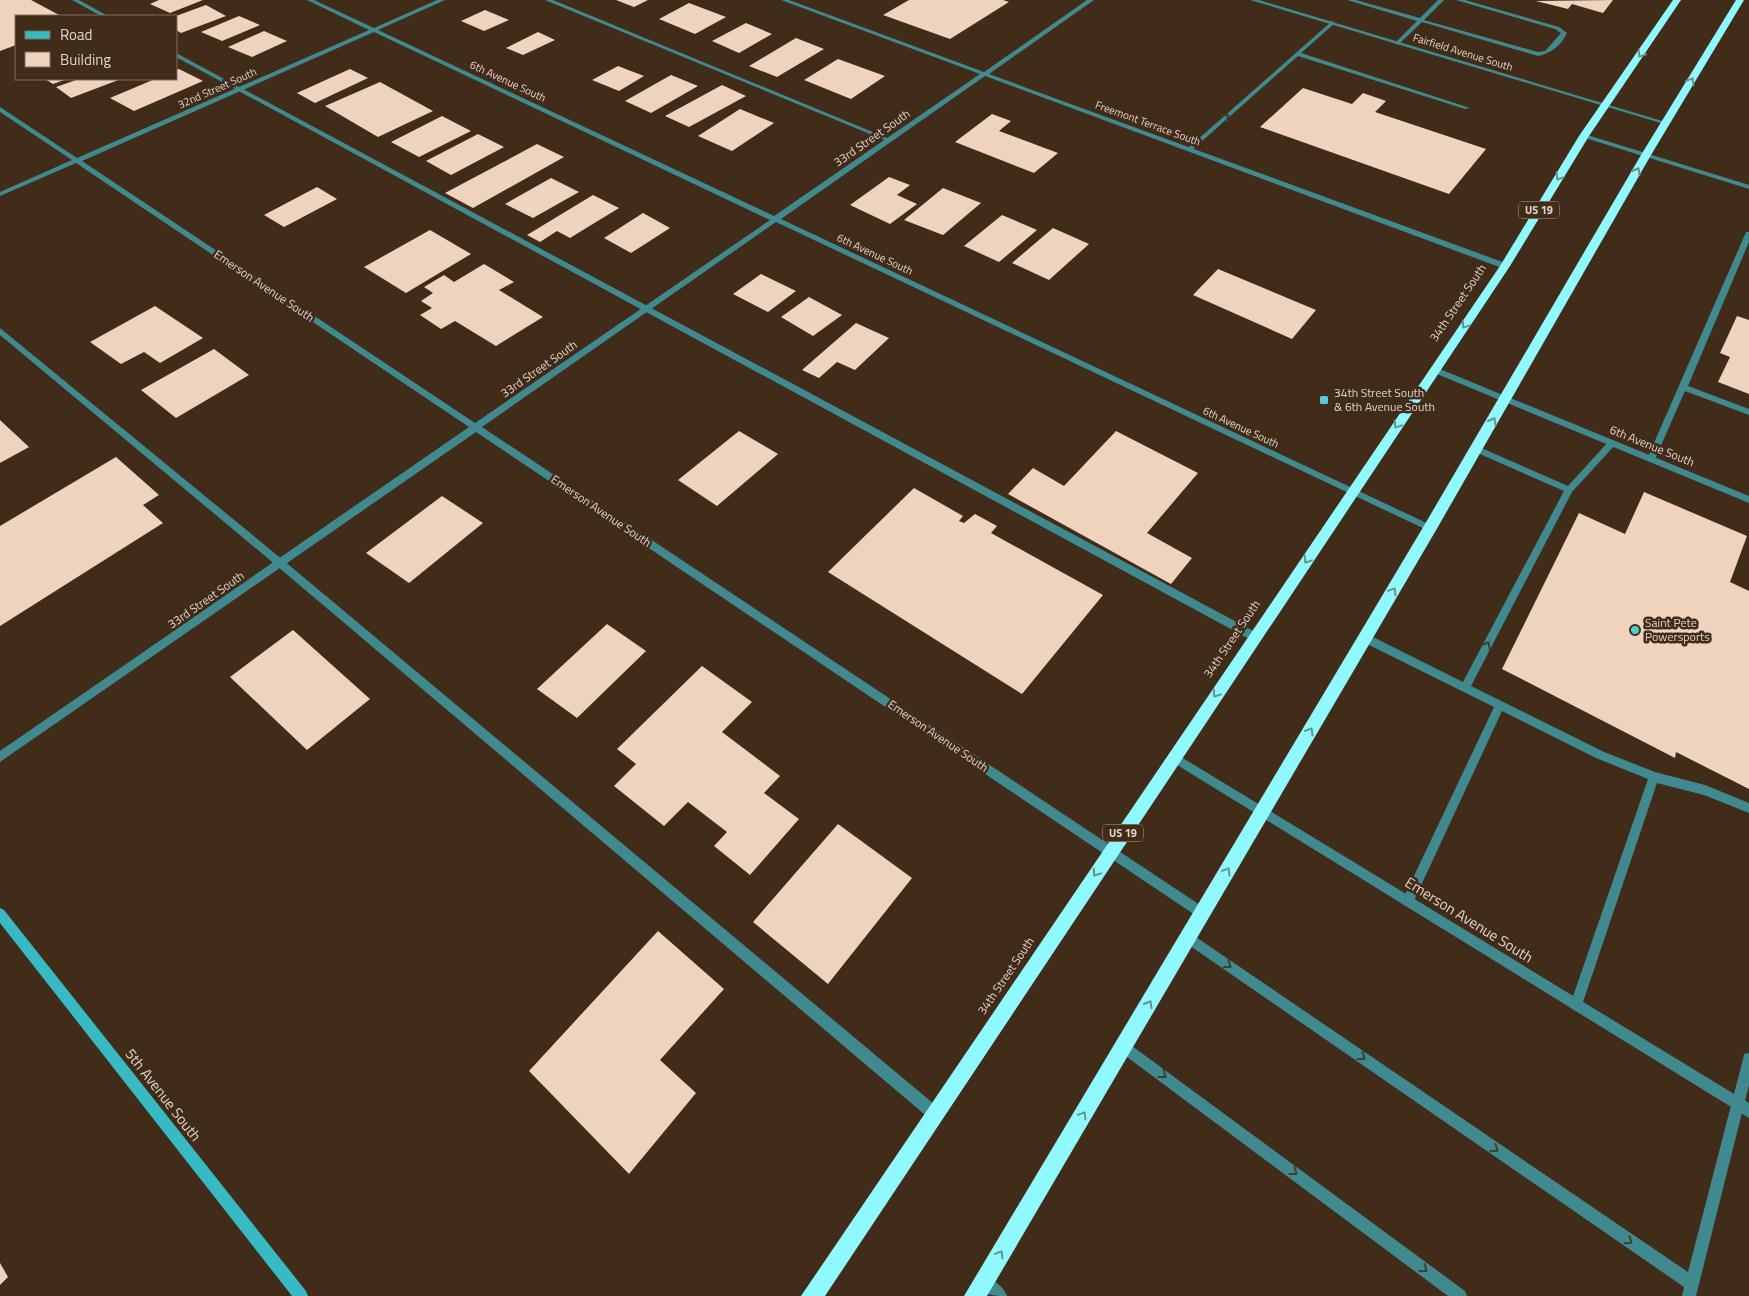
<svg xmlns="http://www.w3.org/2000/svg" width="1749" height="1296" font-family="'Titillium Web',sans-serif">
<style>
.building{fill:#f0d3bd}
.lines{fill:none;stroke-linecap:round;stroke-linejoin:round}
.lane{fill:#40898e;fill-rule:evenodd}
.street{fill:#40898e;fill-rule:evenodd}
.secondary{fill:#37bac3;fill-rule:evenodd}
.highway{fill:#90f8ff;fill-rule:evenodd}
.oneway{stroke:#68928c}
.oneway2{stroke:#413e30}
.poi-dot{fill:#51ccd4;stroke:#412b19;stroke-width:2}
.labels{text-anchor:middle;stroke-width:5;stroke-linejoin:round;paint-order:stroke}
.far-street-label{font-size:11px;fill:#e1d2c8;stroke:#412b19}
.shield{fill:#412b19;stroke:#b1a094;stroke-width:1}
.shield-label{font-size:11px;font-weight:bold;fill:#e1d2c8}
.street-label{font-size:12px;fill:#e1d2c8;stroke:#412b19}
.poi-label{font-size:12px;fill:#e1d2c8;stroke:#412b19;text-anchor:start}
.near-street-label{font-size:15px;fill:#e1d2c8;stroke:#412b19}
</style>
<rect width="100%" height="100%" fill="#412b19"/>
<g class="building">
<path d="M0 0H31L61 16H16V45L0 51Z"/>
<path d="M159 0H203L170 13 150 4Z"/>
<path d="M616 0H648L634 7Z"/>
<path d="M909 0H1003L1009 2 950 39 883 15Z"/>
<path d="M1613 0 1603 13 1572 4 1568 9 1536 1Z"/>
<path d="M689 3 726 17 695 34 659 19Z"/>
<path d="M206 5 226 16 181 33 176 30V16Z"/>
<path d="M485 10 509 20 484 31 461 21Z"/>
<path d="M239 16 260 25 222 41 201 32Z"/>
<path d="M746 23 772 34 739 53 712 41Z"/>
<path d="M264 31 287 41 252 57 228 47Z"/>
<path d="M538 32 555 40 523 55 506 48Z"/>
<path d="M796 38 824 49 777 77 749 66Z"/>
<path d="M838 59 885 76 851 99 804 80Z"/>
<path d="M618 66 644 76 619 91 592 80Z"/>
<path d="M179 69 203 81 134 111 110 98 155 79H176V70Z"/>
<path d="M350 69 368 78 315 103 297 93Z"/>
<path d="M671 75 698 86 651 113 625 101Z"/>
<path d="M45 79H67L53 84Z"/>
<path d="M79 79H121L71 98 56 87Z"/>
<path d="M380 82 433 111 378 137 325 106Z"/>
<path d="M722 85 746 96 689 127 665 116Z"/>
<path d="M1303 88 1352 104 1363 93 1386 101 1375 112 1486 149 1449 194 1260 127Z"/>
<path d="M740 109 774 123 732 151 698 136Z"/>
<path d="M992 114 1011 121 999 131 1058 153 1034 173 955 142Z"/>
<path d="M442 116 471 131 419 157 391 142Z"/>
<path d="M478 134 504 147 451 175 426 161Z"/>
<path d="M537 144 564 157 473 208 445 193Z"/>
<path d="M889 177 910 185 897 195 917 204 890 224 850 205Z"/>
<path d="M551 178 579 192 533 218 505 204Z"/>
<path d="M317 187 337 199 284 227 264 215Z"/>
<path d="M943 188 981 203 943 235 904 220Z"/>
<path d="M593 195 619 208 570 238 557 231 540 242 527 235Z"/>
<path d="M643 213 670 228 631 253 604 238Z"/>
<path d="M1002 215 1037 230 999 262 964 246Z"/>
<path d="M1053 228 1089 244 1049 280 1012 263Z"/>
<path d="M430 230 471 254 406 293 364 267Z"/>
<path d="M484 264 514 282 499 290 543 317 496 346 455 321 441 329 420 315 432 308 421 301 433 293 424 287 444 275 454 282Z"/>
<path d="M1218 269 1316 310 1292 339 1193 295Z"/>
<path d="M761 274 796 291 768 312 733 294Z"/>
<path d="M809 297 842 315 813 336 781 317Z"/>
<path d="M155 306 203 338 160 363 144 352 121 364 90 342Z"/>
<path d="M1737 316 1749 320V394L1718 382 1730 357 1720 353Z"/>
<path d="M856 323 889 338 855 370 837 362 819 378 802 370Z"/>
<path d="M214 349 249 375 176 418 141 390Z"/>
<path d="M0 420 29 447 0 463Z"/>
<path d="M739 431 778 454 717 506 678 480Z"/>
<path d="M1116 431 1198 473 1147 533 1192 558 1171 584 1008 494 1033 468 1064 486Z"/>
<path d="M116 457 159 495 143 505 163 523 0 626V526Z"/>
<path d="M914 488 963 516 959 521 964 523 975 514 997 526 991 533 1103 595 1022 694 828 572Z"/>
<path d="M1644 492 1747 536 1730 582 1749 591V789L1676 752 1675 758 1502 669 1579 513 1625 534Z"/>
<path d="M442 496 483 523 409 583 366 553Z"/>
<path d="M607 624 646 651 577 718 537 689Z"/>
<path d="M293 630 370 699 307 750 230 677Z"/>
<path d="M702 666 752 702 722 732 780 776 764 793 799 819 750 875 714 846 727 832 688 802 664 826 614 786 636 764 617 749Z"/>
<path d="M838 824 912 878 828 984 753 922Z"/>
<path d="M658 931 724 989 660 1060 696 1093 629 1174 529 1071Z"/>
<path d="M0 1263 8 1277 0 1285Z"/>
</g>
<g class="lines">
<g class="lane">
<path d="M72 0H79L108 16H101Z"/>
<path d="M545 0H553L892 140 887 141Z"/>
<path d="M1347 0H1356L1420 18 1438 0H1444L1424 20 1538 52 1545 51 1561 33 1555 29 1456 0H1465L1559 27 1567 33C1562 45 1550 54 1538 56L1422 22 1398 45 1395 43 1417 21Z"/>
<path d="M1332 21 1334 22V24L1301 53 1470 108 1465 109 1298 56 1192 150H1188V148Z"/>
<path d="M176 53 1259 634 1260 637 1259 640H1251L176 57Z"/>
<path d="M1746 232H1749V242L1688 386 1749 409V415L1685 391 1655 459 1651 462 1648 461 1647 459Z"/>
<path d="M0 328 283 560 940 1109 942 1114 940 1119 935 1121 930 1119 277 566 0 335Z"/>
<path d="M1612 440 1616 443 1615 445 1572 492 1471 686 1604 752 1655 772 1705 785 1749 803V813L1704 795 1657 783 1582 1005 1580 1009 1576 1011 1572 1009 1570 1005 1648 779 1596 758 1502 711 1412 905 1408 907 1404 905 1402 901 1404 897 1494 707 1361 641 1360 638 1361 635H1369L1463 682 1564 491 1473 451 1472 449 1473 447H1479L1568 486 1609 441Z"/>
<path d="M1187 931 1688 1272 1743 1059 1744 1054 1749 1053V1085L1696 1296H1682L1684 1287 1183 941 1181 937 1183 933Z"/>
<path d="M1124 1040 1465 1291 1467 1296H1448L1119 1051 1118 1046 1119 1041Z"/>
<path d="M983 1275C992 1278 1004 1287 1007 1296 994 1296 982 1296 976 1282L978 1277Z"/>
</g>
<g class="street">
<path d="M307 0H314L374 28 437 0H445L378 30 774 216 980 74 781 0H789L984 72 1087 0H1094L989 74 1508 264V268H1502L985 76 781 219 1433 526 1435 528 1433 530H1427L776 222 482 427 1206 909 1208 913 1206 917 1202 919 1198 917 476 432 0 762V751L469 427 76 163 0 196V192L72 160 0 112V107L77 158 369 30ZM374 32 770 220 475 423 82 161Z"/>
<path d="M1250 0H1259L1669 123 1664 124Z"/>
<path d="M1584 134 1749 185V189L1582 137 1581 136Z"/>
<path d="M1435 367 1749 496V503L1432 372 1431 370Z"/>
<path d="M1173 752 1749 1103V1118L1169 760 1168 757 1169 754Z"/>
</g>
<path class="secondary" d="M0 908 4 910 306 1291 308 1296H292L0 923Z"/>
<g class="highway">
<path d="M1673 0H1681L1589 136 1510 266 825 1296H801L1500 266 1579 136Z"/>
<path d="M1736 0H1744L1651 155 1435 532 987 1296H964L1425 524 1641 155Z"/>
</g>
</g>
<defs><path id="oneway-chevron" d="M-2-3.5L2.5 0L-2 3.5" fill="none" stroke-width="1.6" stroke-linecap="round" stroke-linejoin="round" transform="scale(1.25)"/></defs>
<g class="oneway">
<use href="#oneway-chevron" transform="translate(1641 54) rotate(124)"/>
<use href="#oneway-chevron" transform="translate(1691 81) rotate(-59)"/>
<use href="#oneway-chevron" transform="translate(1637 171) rotate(-60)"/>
<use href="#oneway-chevron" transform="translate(1559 177) rotate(121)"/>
<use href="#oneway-chevron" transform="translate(1465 325) rotate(124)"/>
<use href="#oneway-chevron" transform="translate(1493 421) rotate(-60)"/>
<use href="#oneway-chevron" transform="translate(1397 425) rotate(124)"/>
<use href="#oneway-chevron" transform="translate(1307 560) rotate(124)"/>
<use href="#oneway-chevron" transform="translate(1393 591) rotate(-59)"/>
<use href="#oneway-chevron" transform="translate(1216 694) rotate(124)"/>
<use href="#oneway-chevron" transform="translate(1310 731) rotate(-59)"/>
<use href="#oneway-chevron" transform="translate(1227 871) rotate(-59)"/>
<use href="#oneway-chevron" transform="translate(1096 873) rotate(124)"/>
<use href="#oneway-chevron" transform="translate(1149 1004) rotate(-60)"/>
<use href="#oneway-chevron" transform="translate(1083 1115) rotate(-59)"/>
<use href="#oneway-chevron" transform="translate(1000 1254) rotate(-59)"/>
</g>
<g class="oneway2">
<use href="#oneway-chevron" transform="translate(1226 117) rotate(-41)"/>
<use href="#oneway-chevron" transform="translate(1487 645) rotate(-62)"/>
<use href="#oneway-chevron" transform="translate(1228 965) rotate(34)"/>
<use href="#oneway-chevron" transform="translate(1362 1057) rotate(35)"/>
<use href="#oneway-chevron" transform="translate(1163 1075) rotate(37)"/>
<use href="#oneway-chevron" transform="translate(1495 1149) rotate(35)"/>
<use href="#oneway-chevron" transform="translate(1294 1172) rotate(37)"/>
<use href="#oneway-chevron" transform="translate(1629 1241) rotate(35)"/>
<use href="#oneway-chevron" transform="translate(1424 1269) rotate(37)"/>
</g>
<g class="poi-dot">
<rect x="1319" y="395" width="10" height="10" rx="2.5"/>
<circle cx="1635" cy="630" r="5"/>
</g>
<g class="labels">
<g class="far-street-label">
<text transform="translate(1463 52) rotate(17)" y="4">Fairfield Avenue South</text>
<text transform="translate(508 81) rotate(25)" y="4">6th Avenue South</text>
<text transform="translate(217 88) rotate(-24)" y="4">32nd Street South</text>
<text transform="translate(1148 123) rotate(20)" y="4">Freemont Terrace South</text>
<text transform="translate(875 254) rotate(25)" y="4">6th Avenue South</text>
<text transform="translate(1241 427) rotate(25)" y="4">6th Avenue South</text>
</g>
<g class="shield">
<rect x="1519" y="201.5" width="40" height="17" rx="4"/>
<rect x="1103" y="824.5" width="40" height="17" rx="4"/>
</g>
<g class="shield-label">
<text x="1539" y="214">US 19</text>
<text x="1123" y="837">US 19</text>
</g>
<g class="street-label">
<text transform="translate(872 138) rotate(-35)" y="4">33rd Street South</text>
<text transform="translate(264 286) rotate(34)" y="4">Emerson Avenue South</text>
<text transform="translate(1458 303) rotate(-56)" y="4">34th Street South</text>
<text transform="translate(539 369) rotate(-35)" y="4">33rd Street South</text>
<text transform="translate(1652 446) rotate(22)" y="4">6th Avenue South</text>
<text transform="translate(601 511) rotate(34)" y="4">Emerson Avenue South</text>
<text transform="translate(206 600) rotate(-35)" y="4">33rd Street South</text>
<text transform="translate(1232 639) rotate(-56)" y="4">34th Street South</text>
<text transform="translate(938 736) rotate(34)" y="4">Emerson Avenue South</text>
<text transform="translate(1006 976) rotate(-56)" y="4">34th Street South</text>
</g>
<g class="poi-label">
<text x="1334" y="397">34th Street South<tspan x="1334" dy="14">&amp; 6th Avenue South</tspan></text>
<text x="1645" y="627">Saint Pete<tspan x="1645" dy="14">Powersports</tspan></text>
</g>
<g class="near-street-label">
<text transform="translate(1469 920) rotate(32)" y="5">Emerson Avenue South</text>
<text transform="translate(163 1095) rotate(52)" y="5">5th Avenue South</text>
</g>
</g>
<rect x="15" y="15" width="162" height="65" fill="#412b19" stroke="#816e5f"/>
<rect x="25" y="31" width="25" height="8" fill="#37bac3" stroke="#816e5f"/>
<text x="60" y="40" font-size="15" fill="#e1d2c8">Road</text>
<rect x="25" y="52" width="25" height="15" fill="#f0d3bd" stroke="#816e5f"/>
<text x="60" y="65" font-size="15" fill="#e1d2c8">Building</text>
</svg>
